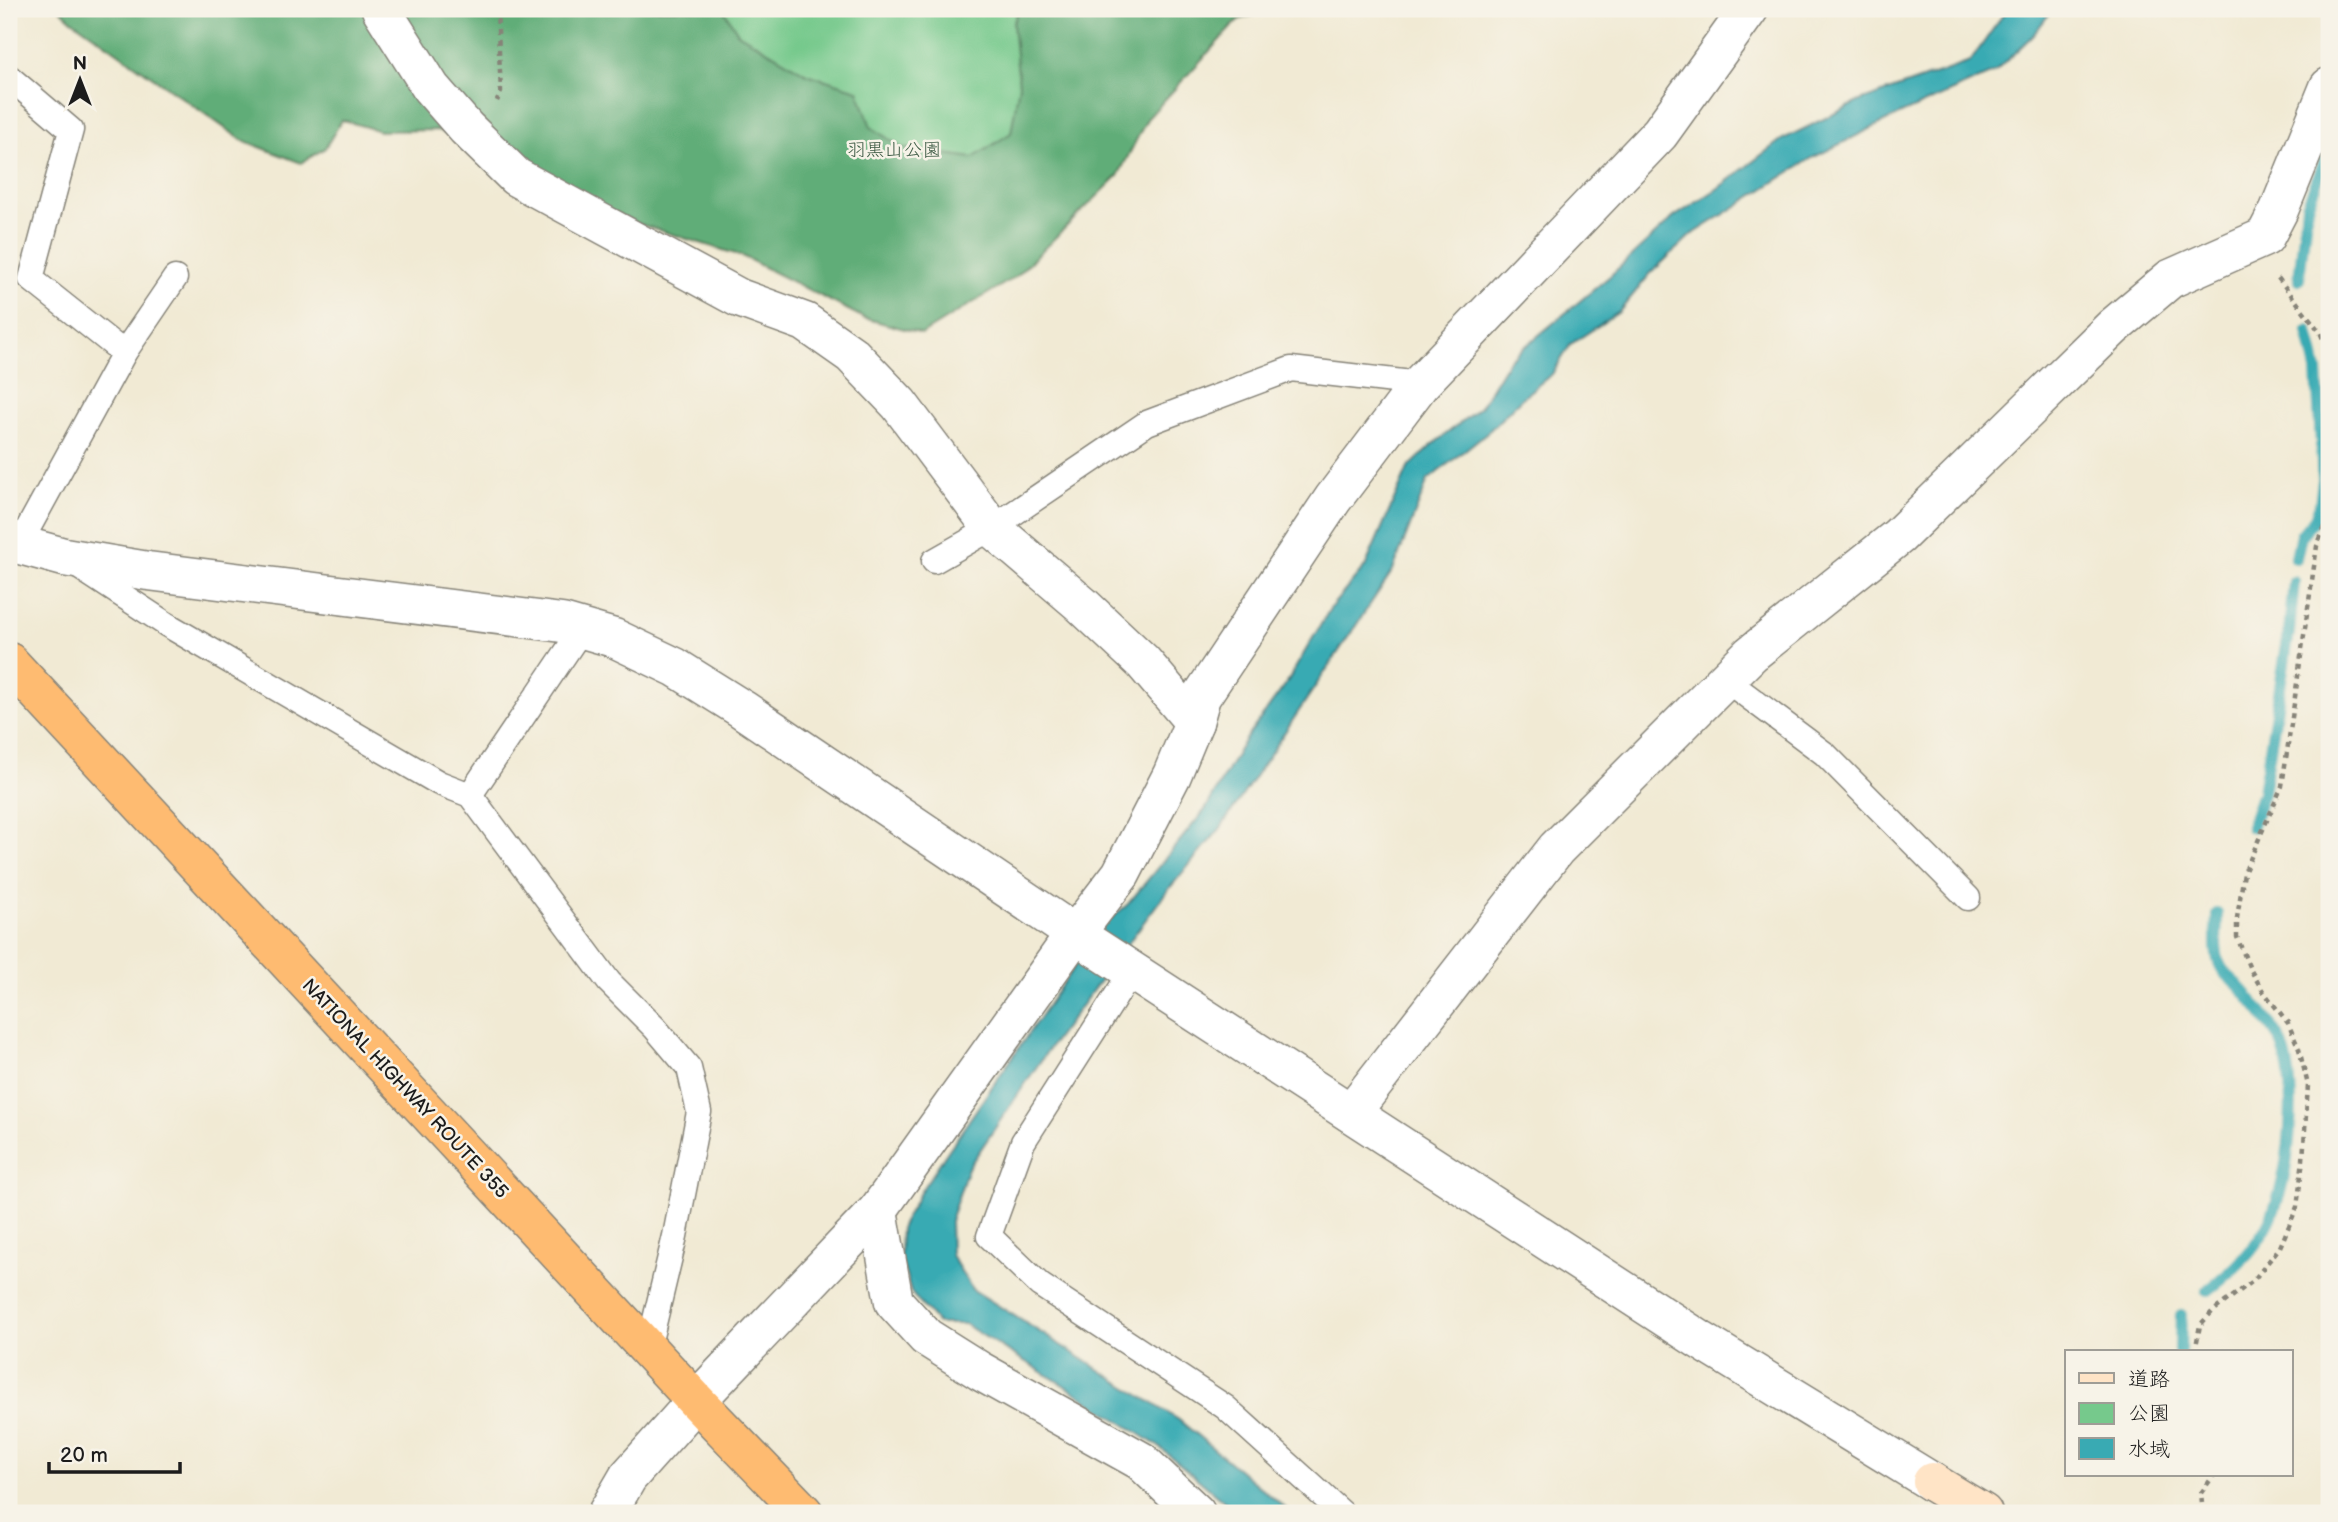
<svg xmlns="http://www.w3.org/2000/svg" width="2338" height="1522" font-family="'Balsamiq Sans','Klee One',sans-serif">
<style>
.green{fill:#76c98c;stroke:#497254;stroke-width:2}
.forest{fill:#60ad78;stroke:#3e644a;stroke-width:2}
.water{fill:#39aab3;stroke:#2a6368;stroke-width:2}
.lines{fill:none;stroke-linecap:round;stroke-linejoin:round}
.stream{stroke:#39aab3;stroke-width:12}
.lane-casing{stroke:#868378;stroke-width:27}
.street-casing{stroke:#868378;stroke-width:41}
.secondary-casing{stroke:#868378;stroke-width:41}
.highway-casing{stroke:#868378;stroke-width:41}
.path{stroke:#868378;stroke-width:4.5;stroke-dasharray:5 5;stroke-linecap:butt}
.lane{stroke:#fff;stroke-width:24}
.street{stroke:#fff;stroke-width:38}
.secondary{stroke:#ffe4c6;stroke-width:38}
.highway{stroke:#febb71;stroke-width:38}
.labels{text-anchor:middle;stroke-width:5;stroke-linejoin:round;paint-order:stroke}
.park-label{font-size:19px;fill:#3c5943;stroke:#f7f3e8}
.street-label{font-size:19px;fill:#1c1c1c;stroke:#f7f3e8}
</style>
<rect width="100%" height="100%" fill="#f7f3e8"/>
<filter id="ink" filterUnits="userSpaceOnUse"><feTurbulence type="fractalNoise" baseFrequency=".0143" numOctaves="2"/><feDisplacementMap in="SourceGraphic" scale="14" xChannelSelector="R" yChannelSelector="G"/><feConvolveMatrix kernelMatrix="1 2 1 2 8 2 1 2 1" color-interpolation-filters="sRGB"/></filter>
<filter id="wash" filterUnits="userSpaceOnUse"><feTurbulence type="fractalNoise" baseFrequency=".00686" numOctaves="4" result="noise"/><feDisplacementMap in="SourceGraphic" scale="28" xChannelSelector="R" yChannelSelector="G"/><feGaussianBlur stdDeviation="1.57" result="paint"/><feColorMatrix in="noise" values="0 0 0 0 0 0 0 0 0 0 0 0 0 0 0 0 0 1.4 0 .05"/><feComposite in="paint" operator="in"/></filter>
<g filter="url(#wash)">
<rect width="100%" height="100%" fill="#f1ead4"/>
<path class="green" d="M402 9H1233L905 318Z"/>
<path class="forest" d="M60 9H723L738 33 807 74 858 90 871 127 902 148 973 158 1011 133 1019 85 1013 24 1019 9H1271L1238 20 1147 119 1118 176 1015 277 922 334 864 318 742 256 639 224 438 130 380 131 342 120 325 148 301 163 242 140 72 20Z"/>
<path class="water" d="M2007 9H2053L2033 35 1995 72 1890 119 1812 158 1690 236 1650 274 1619 312 1571 344 1552 374 1524 396 1491 429 1428 480 1393 570 1220 829 1167 891 1046 1053 968 1168 950 1221 951 1255 972 1289 1179 1420 1291 1513H1238L1158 1446 1070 1389 964 1324H938L912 1294 900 1258 901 1226 922 1189 1102 926 1128 904 1205 810 1244 741 1286 684 1331 607 1365 567 1408 468 1431 446 1480 407 1509 360 1610 276 1674 217 1717 189 1781 140 1860 101 1970 62Z"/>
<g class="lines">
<g class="stream">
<path d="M2299 279 2307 206 2329 149"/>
<path d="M2296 558 2301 535 2315 519 2320 505 2323 481 2317 370 2308 331"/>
<path d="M2251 827 2263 793 2289 632 2294 582"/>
<path d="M2207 1291C2233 1272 2256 1249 2270 1220 2290 1177 2299 1086 2281 1042 2275 1028 2250 998 2239 986 2234 980 2224 974 2221 967 2213 952 2217 930 2217 914"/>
<path d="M2180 1352 2181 1315"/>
</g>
</g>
</g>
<g filter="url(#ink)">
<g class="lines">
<g class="lane-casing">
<g id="lane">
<path d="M9 77 71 130 31 279 124 353 19 545"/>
<path d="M124 353 175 278"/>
<path d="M934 561 992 528 1147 423 1291 369 1420 384"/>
<path d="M76 565 166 624 439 783 470 795 609 982 655 1028 689 1068 699 1112 675 1236 648 1349"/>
<path d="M1726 680 1825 754 1968 898"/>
<path d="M470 795 582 629"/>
<path d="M1132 971 1023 1142 989 1236 1040 1285 1225 1407 1342 1513"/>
</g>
</g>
<g class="street-casing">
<g id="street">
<path d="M381 9 431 88 466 128 516 177 739 298 805 322 852 355 899 404 992 528 1081 604 1143 662 1194 722"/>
<path d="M9 542 64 557 148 571 562 623 614 638 675 667 742 709 1075 934 1700 1340 1932 1482"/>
<path d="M1351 1113 1556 849 1751 654 1899 536 2113 327 2170 279 2265 237 2279 210 2329 87"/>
<path d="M878 1210 894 1302 926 1337 980 1371 1141 1461 1196 1513"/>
<path d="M607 1513 628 1477 696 1401 878 1210 1075 934 1121 874 1172 775 1194 722 1201 697 1333 499 1420 384 1660 133 1749 9"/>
</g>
</g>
<g class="secondary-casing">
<path id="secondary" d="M1932 1482 1983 1513"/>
</g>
<g class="highway-casing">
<path id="highway" d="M9 662 696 1401 804 1513"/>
</g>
<g class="path">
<path d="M497 9 501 92 497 101"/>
<path d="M2278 278 2320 332 2329 353"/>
<path d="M2195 1352 2200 1325 2213 1311 2253 1281 2280 1247 2297 1207 2303 1160 2308 1085 2299 1049 2288 1023 2263 991 2250 969 2237 937V918L2244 873 2282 786 2317 546 2329 517"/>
<path d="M2203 1513 2201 1493 2214 1475"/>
</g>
<use href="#lane" class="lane"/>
<use href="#street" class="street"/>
<use href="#secondary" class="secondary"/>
<use href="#highway" class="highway"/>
</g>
</g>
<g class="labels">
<g class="park-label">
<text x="894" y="156">羽黒山公園</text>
</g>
<g class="street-label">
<text transform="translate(406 1088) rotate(47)" y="7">NATIONAL HIGHWAY ROUTE 355</text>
</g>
</g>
<rect width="2338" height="1522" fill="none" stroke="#f7f3e8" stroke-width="35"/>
<rect x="2065" y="1350" width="228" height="126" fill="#f7f3e8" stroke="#9f9d96" stroke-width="2"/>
<rect x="2079" y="1373" width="35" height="10" fill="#ffe4c6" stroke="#9f9d96" stroke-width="2"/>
<text x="2128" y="1386" font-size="21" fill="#1c1c1c">道路</text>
<rect x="2079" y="1403" width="35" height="21" fill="#76c98c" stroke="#9f9d96" stroke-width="2"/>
<text x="2128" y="1420" font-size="21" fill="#1c1c1c">公園</text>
<rect x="2079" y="1438" width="35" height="21" fill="#39aab3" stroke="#9f9d96" stroke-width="2"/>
<text x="2128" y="1456" font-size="21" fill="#1c1c1c">水域</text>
<g transform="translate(80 80)" stroke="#f7f3e8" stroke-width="5" paint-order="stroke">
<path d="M0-5L12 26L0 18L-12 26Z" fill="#1c1c1c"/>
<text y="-10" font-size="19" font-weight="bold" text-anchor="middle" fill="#1c1c1c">N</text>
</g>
<path d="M49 1462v10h131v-10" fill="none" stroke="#1c1c1c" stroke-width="3.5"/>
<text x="60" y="1462" font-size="21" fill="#1c1c1c" stroke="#f7f3e8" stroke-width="5" paint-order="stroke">20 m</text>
</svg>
